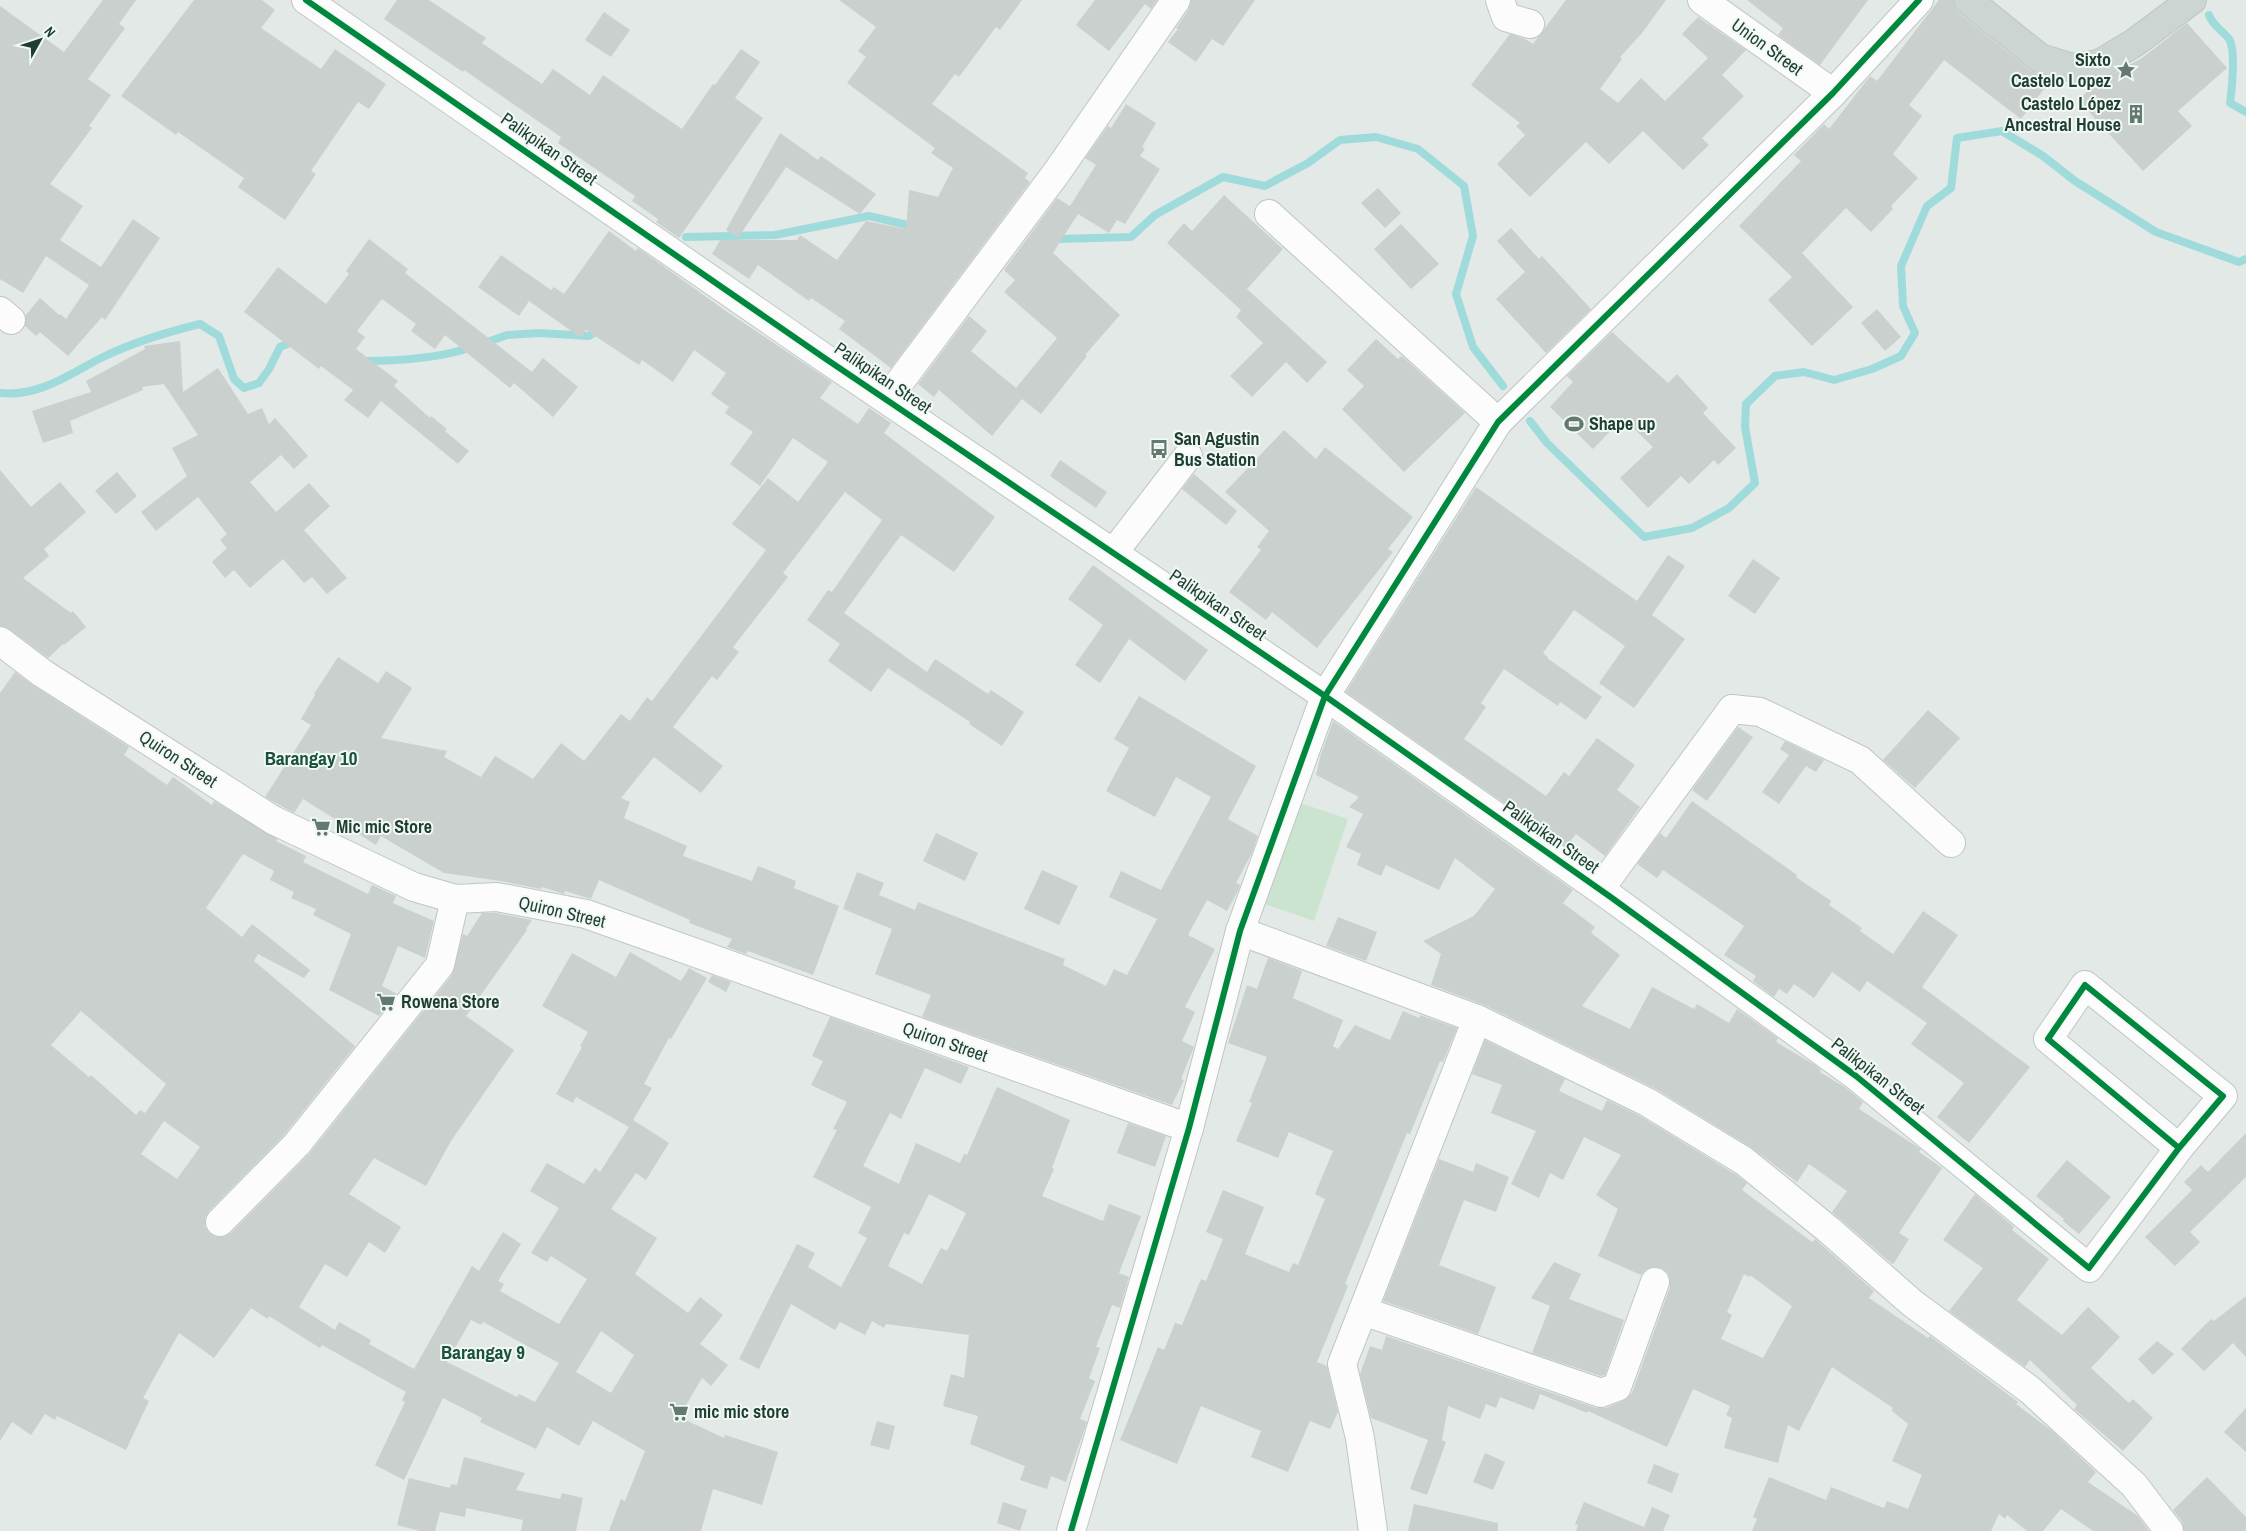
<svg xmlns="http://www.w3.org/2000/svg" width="2246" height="1531" font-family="'Archivo Narrow',sans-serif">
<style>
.green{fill:#cbe4cf}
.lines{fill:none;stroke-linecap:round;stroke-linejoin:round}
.stream{stroke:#a0dbdb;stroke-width:8}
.building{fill:#cad0cd;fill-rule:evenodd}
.minor-casing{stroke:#c0c6c3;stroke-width:30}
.major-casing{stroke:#bbc5c1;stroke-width:30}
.minor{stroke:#fbfcfb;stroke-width:28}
.major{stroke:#cdd5d2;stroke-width:28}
.cycleway-casing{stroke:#f1f9f4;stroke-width:9}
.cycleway{stroke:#00873e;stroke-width:6}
.labels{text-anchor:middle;stroke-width:4;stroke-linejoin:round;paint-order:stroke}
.street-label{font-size:18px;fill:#1f3e31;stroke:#f1f9f4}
.poi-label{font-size:18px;font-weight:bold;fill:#1f3e31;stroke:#f1f9f4;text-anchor:start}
.neighbourhood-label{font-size:19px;font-weight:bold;fill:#1a523c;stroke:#f1f9f4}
</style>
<rect width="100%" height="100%" fill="#e3e9e6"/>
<path class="green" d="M1297 802 1348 819 1314 921 1264 904Z"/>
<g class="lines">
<g class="stream">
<path d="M2209 15C2212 25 2223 31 2229 39 2236 49 2232 90 2230 103L2246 112"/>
<path d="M686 237 775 235 869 216 916 227"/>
<path d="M1055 237 1059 239 1131 237 1155 215 1223 177 1265 186 1308 163 1340 140 1376 137 1418 149 1464 186 1473 236 1456 294 1473 347 1503 386"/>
<path d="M482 344 507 335 539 333 589 336 600 329"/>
<path d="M362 361C397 361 438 359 472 347"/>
<path d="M0 393C40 397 69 374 103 357 134 342 167 332 200 324L219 336 234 379 244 388 259 383 269 369 280 347 296 340"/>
<path d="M1530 421 1547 443 1644 537 1692 528 1729 508 1755 483 1745 427 1746 404 1775 376 1804 372 1834 380 1872 369 1901 356 1915 333 1903 306 1901 266 1927 206 1951 188 1957 138 2002 131 2043 156 2075 181 2156 232 2239 262 2246 259"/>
</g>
</g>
<g class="building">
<path d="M103 0H136L119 24 125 28 88 79 111 95 89 126 92 128 50 184 83 206 60 240 101 267 133 219 160 238 105 320 102 317 68 356 40 332 36 336 25 326 26 315 40 298 59 315 60 314 66 319 89 285 46 256 23 293 0 279V6L64 52Z"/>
<path d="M194 0H262L275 10 261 28 321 69 335 49 386 84 369 109 358 102 311 171 316 174 285 220 238 187 244 178 178 132 176 135 121 96Z"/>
<path d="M397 0H429L486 38 482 43 542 84 553 69 590 95 603 75 682 129 713 84 715 85 741 49 760 62 735 98 763 118 679 238 656 222 658 219 632 201 635 196 558 143 561 137 464 70 463 72 384 19Z"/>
<path d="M839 0H1022L1000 30 996 27 959 77 955 74 932 104 1028 173 1025 178 1030 182 891 368 839 329 845 321 811 298 809 301 758 265 749 279 712 254 720 240H797L800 235 837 260 866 221 906 229 909 190 938 197 953 168 931 153 935 148 847 83 866 57 858 51 876 27Z"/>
<path d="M1095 0H1157L1151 9 1145 4 1109 51 1076 25Z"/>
<path d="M1191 0H1255L1223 46 1212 39 1196 62 1168 42 1178 29 1176 28 1189 9Z"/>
<path d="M1566 0H1666L1642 33 1620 57 1622 59 1600 89 1618 103 1641 78 1665 101 1708 58 1682 34 1698 17 1746 50 1722 75 1744 96 1702 138 1709 145 1683 170 1643 131 1609 164 1586 142 1530 197 1497 164 1525 135 1516 126 1520 123 1471 85 1510 34 1525 39 1533 44Z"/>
<path d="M1747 0H1868L1820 65 1778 35 1783 28Z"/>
<path d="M1939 0H1953L1954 6 1958 12 2030 70 2051 80 2021 119 1944 60 1909 105 1922 116 1893 154 1918 178 1891 206 1893 209 1871 232 1846 208 1802 253 1853 307 1812 346 1768 300 1792 277 1739 226 1801 161 1794 155 1824 124 1829 129 1870 76 1877 81Z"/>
<path d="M604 12 630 30 611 57 585 40Z"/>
<path d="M2187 23 2227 68 2178 111 2192 126 2143 171 2078 100 2101 80 2142 58Z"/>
<path d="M1126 104 1156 123 1142 147 1145 149 1140 156 1160 169 1125 224 1117 220 1109 233 1078 214 1053 253 1120 315 1085 355 1087 356 1041 414 1022 399 992 436 939 390 934 397 918 384 969 316 987 331 971 351 1016 388 1057 338 1004 292 1015 280 1004 270 1057 198 1070 206 1096 165 1085 158 1108 126 1111 128Z"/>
<path d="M780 133 818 160 821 156 876 194 860 214 786 167 738 238 726 230Z"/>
<path d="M1378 188 1401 213 1385 228 1361 203Z"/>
<path d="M1224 195 1283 249 1247 289 1327 362 1307 383 1286 362 1252 397 1230 376 1263 343 1236 317 1241 310 1167 243 1184 223 1192 231Z"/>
<path d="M1401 224 1439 264 1411 289 1374 249Z"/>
<path d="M1511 228 1539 259 1542 256 1591 309 1546 353 1496 299 1525 272 1497 241Z"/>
<path d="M609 231 636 251 638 248 726 311 832 382 820 398 858 424 869 408 891 423 884 433 995 517 954 572 901 535 844 613 927 672 935 659 988 694 991 690 1024 712 1002 746 969 724 970 722 888 668 871 692 828 661 840 644 807 620 828 590 832 592 882 520 845 492 783 573 788 577 733 647 739 652 717 680 712 676 673 727 723 766 701 793 654 757 621 798 630 802 624 818 687 846 683 856 752 881 758 866 796 881 794 888 839 906 813 975 748 951 746 954 727 947 732 939 689 923 690 920 599 880 591 899 565 891 564 894 542 887 541 889 501 881 444 873 381 836 376 845 303 799 294 813 265 797 311 725 301 719 315 695 314 694 338 657 378 683 386 671 412 688 381 738 447 751 444 757 481 777 495 756 533 779 561 743 584 761 621 714 630 721 647 697 652 701 766 550 732 524 768 478 798 502 828 462 793 438 760 486 730 464 753 432 725 413 729 407 711 394 726 373 694 350 673 382 642 360 639 365 586 330 581 338 529 301 519 316 478 287 501 255 551 290 554 287 564 294Z"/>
<path d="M369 239 408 269 405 273 532 372 543 358 578 387 553 417 514 383 510 388 445 335 435 349 411 331 416 324 382 299 357 331 365 337 356 349 398 381 394 386 430 418 431 416 447 429 445 431 469 451 458 464 381 401 368 418 344 400 353 390 321 366 319 369 244 312 278 267 326 304 349 274 346 271Z"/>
<path d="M1877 309 1901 337 1885 351 1861 323Z"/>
<path d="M1612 332 1668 383 1677 374 1708 408 1703 413 1736 448 1718 465 1714 460 1689 484 1681 476 1648 508 1620 478 1653 447 1623 418 1593 449 1550 407 1573 382 1567 376Z"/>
<path d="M1376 339 1398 359 1402 356 1465 413 1404 472 1342 409 1364 386 1347 370Z"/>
<path d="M180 341 183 392 218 368 248 414 262 408 269 424 275 418 308 456 294 469 281 455 250 482 276 512 309 483 330 506 304 530 347 578 327 594 312 577 304 583 283 559 250 588 234 570 225 578 212 562 227 548 220 540 227 534 198 497 156 531 141 512 187 476 172 448 198 435 164 384 142 387 143 390 70 421 73 433 43 443 32 411 91 392 86 381 145 349 144 346Z"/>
<path d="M1284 430 1316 459 1325 447 1413 517 1388 549 1393 552 1317 648 1272 612 1266 620 1229 592 1261 550 1257 547 1269 531 1225 492Z"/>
<path d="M1060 460 1107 492 1096 508 1050 476Z"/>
<path d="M0 470 31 507 60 482 86 512 44 549 49 556 23 578 71 613 73 611 86 627 64 645 63 644 48 658 9 629 0 626Z"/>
<path d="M117 472 137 496 116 514 95 491Z"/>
<path d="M1194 474 1237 511 1226 525 1182 489Z"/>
<path d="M1476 487 1637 601 1668 555 1685 566 1652 615 1685 639 1634 708 1599 683 1625 646 1574 610 1543 653 1548 657 1547 658 1602 697 1586 720 1560 702 1558 706 1504 669 1481 703 1486 707 1464 739 1546 796 1564 772 1569 776 1597 738 1635 765 1617 790 1640 807 1605 856 1576 834 1566 847 1346 692Z"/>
<path d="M1753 559 1780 578 1755 614 1728 596Z"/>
<path d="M1093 565 1208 650 1185 681 1129 639 1100 683 1075 665 1103 625 1068 599Z"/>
<path d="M15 672 34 686 129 747 124 755 167 785 173 777 212 805 214 801 278 839 276 841 306 856 303 862 368 894 372 885 396 896 393 903 434 921 425 958 398 946 382 986 397 994 379 1016 329 990 351 934 313 915 316 909 291 898 294 892 270 880 274 871 243 854 206 908 242 937 252 924 310 970 304 978 258 954 254 961 355 1046 285 1134 209 1211 205 1218V1226L209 1233 216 1237H224L231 1233 309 1154 452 975 463 934 467 936 482 913H496L532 920 526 929 527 930 466 1016 514 1050 451 1141 426 1186 374 1158 349 1194 401 1227 385 1253 369 1242 347 1277 325 1264 299 1307 335 1330 339 1322 371 1340 369 1344 414 1369 472 1266 479 1271 503 1232 521 1244 498 1281 504 1284 500 1291 559 1324 587 1279 551 1256 547 1262 531 1253 559 1208 530 1191 547 1163 584 1184 595 1168 600 1172 629 1127 576 1097 573 1103 556 1094 582 1047 580 1046 588 1032 542 1006 572 953 616 977 630 952 681 981 689 968 707 978 671 1039 669 1038 644 1084 652 1088 633 1120 669 1143 646 1180 636 1173 611 1209 657 1238 635 1274 688 1313 700 1297 723 1315 700 1344 728 1365 711 1386 702 1378 679 1417 724 1438 725 1435 778 1452 762 1505 713 1489 701 1531H609L621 1499 625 1501 645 1451 593 1421 579 1446 547 1427 536 1449 480 1422 482 1418 443 1398 404 1480 375 1465 405 1402 402 1400 406 1392 322 1345 320 1348 269 1316 268 1319 251 1308 214 1358 179 1333 143 1398 149 1401 126 1450 57 1416 55 1420 45 1414 31 1435 12 1422 0 1441V693ZM81 1011 166 1084 145 1113 140 1110 136 1115 91 1075 89 1077 51 1045ZM164 1121 200 1147 177 1179 141 1154ZM471 1320 481 1325 483 1322 559 1363 535 1402 519 1394 517 1397 447 1362ZM601 1331 634 1355 611 1393 576 1372Z"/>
<path d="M1139 696 1256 766 1228 819 1258 836 1252 853 1236 883 1240 885 1239 889 1227 911 1207 900 1188 935 1215 949 1185 1007 1195 1012 1182 1041 1194 1047 1181 1079 1184 1080 1172 1105 922 1017 931 995 875 974 892 929 843 909 857 872 884 883 879 895 915 910 918 902 1065 959 1063 965 1106 986 1114 969 1127 975 1157 919 1109 897 1121 871 1161 890 1211 797 1176 777 1155 817 1106 791 1129 748 1114 739Z"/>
<path d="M1928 710 1960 738 1915 788 1883 760Z"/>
<path d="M1333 721 1573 890 1563 903 1595 927 1591 933 1620 955 1582 1006 1630 1029 1652 987 1694 1009 1697 1004 1729 1023 1737 1009 1778 1038 1776 1042 1815 1065 1821 1070 1820 1072 1846 1088 1863 1102 1859 1109 1916 1146 1921 1149 1919 1152 1942 1168 1899 1233 1909 1239 1894 1263 1892 1264 1832 1212 1847 1191 1809 1164 1797 1182 1752 1148 1654 1088 1484 1005 1431 985 1441 954 1423 941 1474 916 1495 889 1455 858 1439 890 1386 865 1381 876 1357 865 1361 854 1346 847 1363 814 1349 807 1359 797 1316 775 1321 754Z"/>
<path d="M1738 727 1753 737 1707 801 1692 790Z"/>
<path d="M1785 741 1824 760 1816 772 1806 766 1779 804 1762 792 1789 755 1780 749Z"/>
<path d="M1692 801 1797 875 1796 877 1831 901 1829 905 1862 928 1860 931 1893 954 1923 911 1958 935 1922 987 2030 1067 1969 1143 1937 1117 1964 1083 1911 1044 1927 1023 1867 981 1860 992 1832 972 1814 998 1794 984 1787 994 1779 989 1774 997 1753 981 1756 976 1724 955 1744 926 1663 870 1657 878 1637 864 1660 833 1666 838Z"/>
<path d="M936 833 978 853 965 881 923 861Z"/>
<path d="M1042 870 1078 886 1059 925 1024 909Z"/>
<path d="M1338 917 1377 932 1366 961 1326 946Z"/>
<path d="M1268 958 1302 971 1293 998 1343 1020 1333 1046 1338 1049 1355 1025 1390 1040 1403 1011 1419 1018 1420 1015 1457 1028 1443 1062 1440 1061 1410 1134 1407 1133 1345 1284 1348 1286 1317 1362 1327 1366 1338 1412 1330 1429 1310 1421 1288 1472 1251 1457 1261 1431 1201 1406 1177 1464 1120 1440 1158 1347 1164 1350 1175 1323 1182 1325 1201 1279 1206 1281 1223 1239 1206 1232 1223 1190 1264 1207 1245 1254 1289 1272 1293 1263 1298 1265 1325 1199 1315 1194 1333 1151 1289 1132 1278 1158 1236 1141 1252 1103 1249 1102 1267 1057 1228 1043 1247 985 1257 989Z"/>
<path d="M712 975 731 982 726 992 708 982Z"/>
<path d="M830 1017 969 1067 961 1084 925 1068 901 1119 890 1113 863 1166 899 1184 916 1143 960 1163 964 1154 967 1155 997 1087 1070 1120 1052 1168 1054 1169 1042 1196 1103 1221 1109 1204 1141 1216 1119 1273 1129 1277 1120 1308 1112 1305 1096 1347 1100 1348 1089 1378 1095 1381 1080 1419 1087 1422 1066 1482 1051 1476 1047 1489 1020 1480 1025 1466 970 1444 978 1416 943 1406 951 1374 964 1378 969 1335 886 1324 884 1328 872 1321 865 1335 840 1322 835 1330 791 1304 759 1369 739 1359 797 1244 815 1253 808 1267 841 1287 867 1238 858 1233 871 1207 813 1177 837 1130 833 1129 847 1102 811 1085 823 1061 812 1056ZM929 1194 966 1213 947 1251 941 1248 922 1284 888 1266 904 1233 909 1235Z"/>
<path d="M1485 1040 1565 1079 1559 1091 1602 1111 1607 1100 1640 1116 1735 1174 1747 1183 1742 1190 1812 1242 1815 1239 1874 1291 1869 1298 1928 1338 1930 1336 2018 1402 2016 1404 2052 1431 2096 1472 2088 1482 2138 1516 2149 1531H2093L2061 1509 2043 1531H2027L2007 1515 2005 1519 1999 1514 1991 1531H1752L1757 1519 1753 1517 1769 1477 1826 1500 1831 1487 1884 1508 1887 1501 1908 1509 1922 1475 1892 1461 1908 1424 1891 1410 1893 1408 1832 1367 1799 1431 1788 1425 1778 1463 1724 1448 1732 1418 1726 1415 1730 1406 1693 1389 1667 1447 1588 1411 1587 1413 1540 1394 1534 1410 1500 1397 1496 1408 1486 1404 1480 1419 1448 1406 1442 1440 1446 1442 1427 1495 1410 1489 1428 1440 1371 1418 1360 1374 1370 1346 1382 1350 1386 1336 1596 1408H1606L1623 1401 1632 1393 1670 1287V1279L1667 1272 1661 1268 1652 1267 1645 1270 1641 1275 1598 1256 1618 1209 1596 1195 1621 1155 1584 1137 1563 1180 1550 1173 1539 1198 1511 1184 1536 1131 1491 1113 1502 1085 1472 1074ZM1744 1274 1749 1277 1750 1275 1792 1306 1763 1358 1721 1339 1732 1315 1727 1312Z"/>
<path d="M1128 1123 1166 1136 1155 1167 1117 1153Z"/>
<path d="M2246 1133V1177L2190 1232 2200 1242 2175 1266 2145 1237 2192 1190 2184 1182 2201 1165 2208 1172Z"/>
<path d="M1439 1159 1473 1172 1476 1163 1509 1177 1496 1212 1464 1200 1439 1265 1496 1287 1478 1334 1383 1301Z"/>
<path d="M2067 1160 2111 1197 2079 1234 2063 1221 2064 1219 2036 1196Z"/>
<path d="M1975 1194 2014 1227 2012 1230 2049 1259 2017 1300 2062 1335 2088 1307 2120 1337 2091 1368 2129 1403 2133 1399 2153 1418 2123 1451 2074 1409 2077 1405 2030 1360 2025 1367 1949 1311 1983 1268 1943 1240Z"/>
<path d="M1554 1262 1581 1274 1569 1299 1624 1320 1605 1375 1601 1376 1532 1353 1550 1306 1531 1298Z"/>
<path d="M2246 1296V1357L2233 1343 2204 1371 2181 1349 2211 1319 2214 1321Z"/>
<path d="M2157 1341 2174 1354 2153 1375 2138 1359Z"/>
<path d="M2246 1408V1452L2224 1432Z"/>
<path d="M877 1421 895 1426 889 1450 870 1445Z"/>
<path d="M1485 1453 1505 1462 1493 1490 1473 1482Z"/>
<path d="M464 1457 525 1473 516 1490 560 1499 562 1493 583 1498 576 1531H521L523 1520 466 1508 465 1517 440 1512 435 1531H420L397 1525 409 1478 450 1488 451 1484 457 1485Z"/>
<path d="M1654 1464 1679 1474 1672 1493 1647 1483Z"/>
<path d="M2207 1477 2246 1517V1531H2184L2182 1522 2173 1510Z"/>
<path d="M1003 1502 1027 1510 1020 1531 997 1523Z"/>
<path d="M1584 1502 1644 1527 1652 1507 1670 1515 1663 1531H1576L1578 1525 1575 1524Z"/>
<path d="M1414 1504 1498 1523V1531H1408Z"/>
</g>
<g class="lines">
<g class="minor-casing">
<g id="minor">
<path d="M306 0 823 357 1325 696 1612 898 1856 1076 2089 1268 2179 1148 2223 1096 2085 985 2048 1039 2179 1148"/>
<path d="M1500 0 1506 17 1530 24"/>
<path d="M1702 0 1833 93"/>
<path d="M1269 214 1498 422"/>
<path d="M0 311 11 320"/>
<path d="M887 399 1057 172 1176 0"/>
<path d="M1114 552 1188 456"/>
<path d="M0 641 42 673 273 820 414 887 455 899 497 897 586 914 1189 1128"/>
<path d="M1600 889 1732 709 1760 712 1860 760 1951 843"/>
<path d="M1240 931 1477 1019 1342 1364 1360 1438 1373 1531"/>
<path d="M1477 1019 1647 1102 1744 1161 1829 1230 1912 1303 2030 1390 2134 1485 2169 1531"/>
<path d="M220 1222 297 1144 440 965 455 899"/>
<path d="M1363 1311 1601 1393 1617 1387 1655 1282"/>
<path d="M1071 1531 1189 1128 1240 931 1325 696 1498 422 1833 93 1919 0"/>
</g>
</g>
<g class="major-casing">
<path id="major" d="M1968 0 2040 58 2073 68 2099 64 2134 43 2192 0"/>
</g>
<use href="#minor" class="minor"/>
<use href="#major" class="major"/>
<g class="cycleway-casing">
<g id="cycleway">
<path d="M306 0 823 357 1325 696 1612 898 1856 1076 2089 1268 2179 1148 2223 1096 2085 985 2048 1039 2179 1148"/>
<path d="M1071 1531 1189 1128 1240 931 1325 696 1498 422 1833 93 1919 0"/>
</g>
</g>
<use href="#cycleway" class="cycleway"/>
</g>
<defs>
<g id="sight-bare" transform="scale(1.5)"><path d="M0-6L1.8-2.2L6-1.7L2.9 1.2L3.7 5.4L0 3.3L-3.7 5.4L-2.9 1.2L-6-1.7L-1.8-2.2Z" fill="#647a70" stroke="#f1f9f4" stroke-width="2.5" paint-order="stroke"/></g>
<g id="building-bare" transform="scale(1.5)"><path d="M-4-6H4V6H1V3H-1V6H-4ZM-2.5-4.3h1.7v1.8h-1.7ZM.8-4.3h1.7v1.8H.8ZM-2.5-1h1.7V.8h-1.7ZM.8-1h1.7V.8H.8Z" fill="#647a70" stroke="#f1f9f4" stroke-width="2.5" paint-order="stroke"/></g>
<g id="stadium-bare" transform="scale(1.5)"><path d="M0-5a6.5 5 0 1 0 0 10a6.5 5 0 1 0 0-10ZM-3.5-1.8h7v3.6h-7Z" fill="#647a70" stroke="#f1f9f4" stroke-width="2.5" paint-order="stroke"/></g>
<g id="bus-bare" transform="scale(1.5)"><path d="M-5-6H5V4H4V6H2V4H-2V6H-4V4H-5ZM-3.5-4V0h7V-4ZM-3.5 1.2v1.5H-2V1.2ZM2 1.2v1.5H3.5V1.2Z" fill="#647a70" stroke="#f1f9f4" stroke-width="2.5" paint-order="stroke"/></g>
<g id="supermarket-bare" transform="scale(1.5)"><path d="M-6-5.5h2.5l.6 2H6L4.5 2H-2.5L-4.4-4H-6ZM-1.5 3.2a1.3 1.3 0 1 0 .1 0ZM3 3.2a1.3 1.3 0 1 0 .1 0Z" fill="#647a70" stroke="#f1f9f4" stroke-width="2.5" paint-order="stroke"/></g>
</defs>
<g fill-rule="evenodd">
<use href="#sight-bare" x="2126" y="70"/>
<use href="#building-bare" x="2136" y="114"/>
<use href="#stadium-bare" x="1574" y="424"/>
<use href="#bus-bare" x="1159" y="449"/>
<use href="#supermarket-bare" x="321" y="827"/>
<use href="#supermarket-bare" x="386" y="1002"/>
<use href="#supermarket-bare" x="679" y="1412"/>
</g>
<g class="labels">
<g class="street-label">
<text transform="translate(1767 47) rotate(36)" y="6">Union Street</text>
<text transform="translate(549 149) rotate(35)" y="6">Palikpikan Street</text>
<text transform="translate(883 378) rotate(34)" y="6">Palikpikan Street</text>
<text transform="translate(1218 605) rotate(34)" y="6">Palikpikan Street</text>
<text transform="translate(178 759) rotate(33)" y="6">Quiron Street</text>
<text transform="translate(1551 837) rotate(35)" y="6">Palikpikan Street</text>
<text transform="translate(562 912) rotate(13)" y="6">Quiron Street</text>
<text transform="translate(945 1042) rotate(19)" y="6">Quiron Street</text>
<text transform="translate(1878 1076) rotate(38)" y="6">Palikpikan Street</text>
</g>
<g class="poi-label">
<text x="2111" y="66" text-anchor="end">Sixto<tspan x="2111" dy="21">Castelo Lopez</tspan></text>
<text x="2121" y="110" text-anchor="end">Castelo López<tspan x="2121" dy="21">Ancestral House</tspan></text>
<text x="1589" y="430">Shape up</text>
<text x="1174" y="445">San Agustin<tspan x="1174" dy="21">Bus Station</tspan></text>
<text x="336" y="833">Mic mic Store</text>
<text x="401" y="1008">Rowena Store</text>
<text x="694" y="1418">mic mic store</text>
</g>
<g class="neighbourhood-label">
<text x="311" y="765">Barangay 10</text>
<text x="483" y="1359">Barangay 9</text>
</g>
</g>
<g transform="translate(40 40) rotate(50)" stroke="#f1f9f4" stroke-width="4" paint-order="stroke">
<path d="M0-4L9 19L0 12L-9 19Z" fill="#1f3e31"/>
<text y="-8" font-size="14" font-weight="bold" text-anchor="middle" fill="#1f3e31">N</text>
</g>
</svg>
